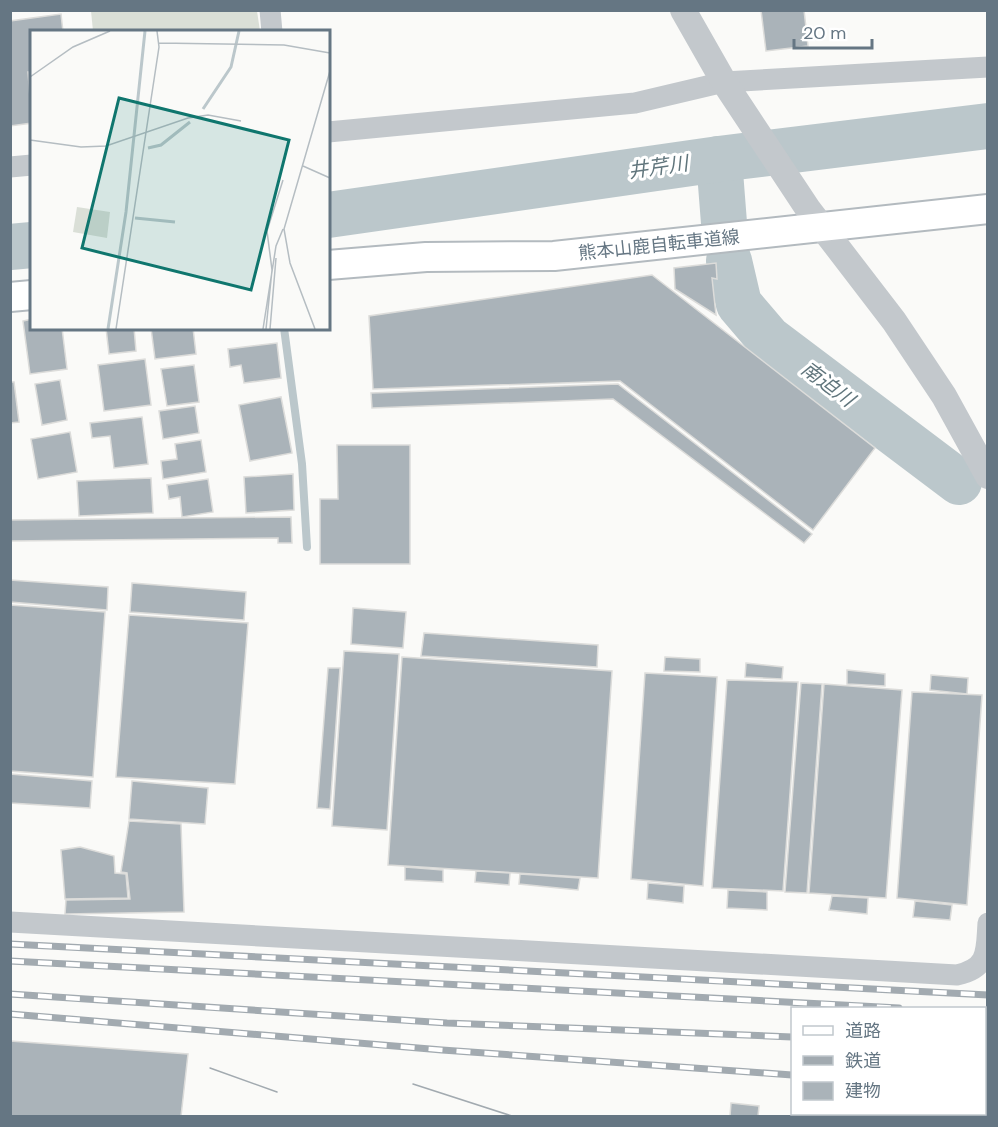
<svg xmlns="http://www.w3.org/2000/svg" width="998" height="1127" font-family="'DM Sans','Noto Sans JP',sans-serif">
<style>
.green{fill:#dadfd7}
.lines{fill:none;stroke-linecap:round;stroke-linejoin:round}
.stream{stroke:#bbc7cb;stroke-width:8}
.river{stroke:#bbc7cb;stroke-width:46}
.building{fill:#aab3b9;stroke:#dcdcda;stroke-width:1.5}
.secondary-casing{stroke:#b3babf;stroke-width:32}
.minor{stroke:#c3c8cc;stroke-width:21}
.tertiary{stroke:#c3c8cc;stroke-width:26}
.secondary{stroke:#fff;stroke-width:28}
.tram{stroke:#a2aab0;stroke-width:1.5}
.rail-casing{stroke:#a2aab0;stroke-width:7}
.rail{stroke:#fff;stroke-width:4.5;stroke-dasharray:14;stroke-linecap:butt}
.labels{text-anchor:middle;stroke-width:6;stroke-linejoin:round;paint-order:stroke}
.street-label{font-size:18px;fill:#657683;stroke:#fff}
.water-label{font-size:20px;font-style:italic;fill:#60757c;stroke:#fff}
.inset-river{fill:none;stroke:#bbc7cb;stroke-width:3}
.inset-road{fill:none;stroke:#b5bdc2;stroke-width:1.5}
.view{fill:#0f766e;fill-opacity:0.15;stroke:#0f766e;stroke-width:3}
.inset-edge{fill:none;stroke:#657683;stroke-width:3}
</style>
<rect width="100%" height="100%" fill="#fafaf8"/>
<path class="green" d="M91 11H257L260 31H93Z"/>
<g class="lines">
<path class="stream" d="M284 328 302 464 307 547"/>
<g class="river">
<path d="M719 159 724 223"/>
<path d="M328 215 719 159 988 126"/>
<path d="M10 247 32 245"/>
<path d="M729 261 739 304 768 338 959 482"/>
</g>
</g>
<g class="building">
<path d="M761 10H804L808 46 766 51Z"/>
<path d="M61 14 63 32H32V72H28L32 123 10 126V21Z"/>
<path d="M716 263 717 279 712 278 716 315 675 289 674 268Z"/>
<path d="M652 275 875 448 813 530 620 381 373 389 369 316Z"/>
<path d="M32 319V328H62L67 369 30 374 23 321Z"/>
<path d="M106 328H134L136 351 109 354Z"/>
<path d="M151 328H193L196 354 155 359Z"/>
<path d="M277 343 281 378 244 383 241 365 230 367 228 349Z"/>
<path d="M145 359 151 405 104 411 98 365Z"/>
<path d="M194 365 199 402 167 406 161 369Z"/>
<path d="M60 380 67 420 42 425 35 384Z"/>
<path d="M10 382H14L19 422 10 423Z"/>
<path d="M618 384 812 534 804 543 613 399 372 408 371 393Z"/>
<path d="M281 397 292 453 250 461 239 405Z"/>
<path d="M195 406 199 433 163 439 159 411Z"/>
<path d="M142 417 148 464 114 468 110 436 92 438 90 423Z"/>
<path d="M70 432 77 472 38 479 31 439Z"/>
<path d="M201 440 206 472 163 479 161 461 177 459 175 444Z"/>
<path d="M337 445H410V564H320V499H338Z"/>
<path d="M293 474 294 510 246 513 244 477Z"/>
<path d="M151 478 153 513 79 516 77 481Z"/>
<path d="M208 479 213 512 182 517 180 497 169 499 167 485Z"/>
<path d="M291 517 292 543H278V538L10 541V520Z"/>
<path d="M10 580 108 587 107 610 10 602Z"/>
<path d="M132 583 246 592 244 620 130 612Z"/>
<path d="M10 605 105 612 93 777 10 771Z"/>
<path d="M353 608 406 612 403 648 351 644Z"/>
<path d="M129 615 248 623 235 784 116 777Z"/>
<path d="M424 633 598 645 597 667 421 656Z"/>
<path d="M344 651 399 654 387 830 332 826Z"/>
<path d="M402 657 612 671 598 878 388 865Z"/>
<path d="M665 657 700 659V672L664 671Z"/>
<path d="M746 663 783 667 782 679 745 677Z"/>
<path d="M328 668H340L330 809 317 808Z"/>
<path d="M847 670 885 674V686L847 684Z"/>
<path d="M645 673 717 677 703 886 631 879Z"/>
<path d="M931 675 968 678 967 694 930 690Z"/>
<path d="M727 680 798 682 783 891 712 888Z"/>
<path d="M801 683 822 684 807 893 785 892Z"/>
<path d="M824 684 902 690 886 898 809 893Z"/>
<path d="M912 692 982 695 967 905 897 898Z"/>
<path d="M10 774 92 781 90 808 10 803Z"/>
<path d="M132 781 208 788 205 824 129 819Z"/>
<path d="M129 821 181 824 184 912 65 914 66 900 130 899 127 873 121 872Z"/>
<path d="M80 847 114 856 115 873 126 874 128 898 65 899 61 850Z"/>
<path d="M405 867 443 870V882L405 880Z"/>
<path d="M476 871 510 873 509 885 475 882Z"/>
<path d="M520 874 580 878 578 890 519 884Z"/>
<path d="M648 883 684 886 683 903 647 899Z"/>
<path d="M728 890 767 892V910L727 908Z"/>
<path d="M832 896 868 898 867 914 829 910Z"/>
<path d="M915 901 952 905 950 920 913 917Z"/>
<path d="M10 1041 188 1054 181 1116H10Z"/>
<path d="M731 1103 759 1106 758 1116H730Z"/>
</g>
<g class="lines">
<g class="secondary-casing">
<g id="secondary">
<path d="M328 265 426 257 554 256 988 209"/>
<path d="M10 297 32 295"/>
</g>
</g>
<g class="minor">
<path d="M270 10 272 32"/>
<path d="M328 132 635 103 724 82 988 67"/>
<path d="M10 167 32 165"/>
<path d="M10 922 957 975C989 968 986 951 988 923"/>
</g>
<path class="tertiary" d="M683 10 724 82 808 209 894 321 944 396 988 476"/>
<use href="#secondary" class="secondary"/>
<g class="tram">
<path d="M210 1068 277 1092"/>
<path d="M413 1084 512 1116"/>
</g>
<g class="rail-casing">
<g id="rail">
<path d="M10 944 988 995"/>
<path d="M10 961 899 1008"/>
<path d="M10 994 447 1023 792 1037"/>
<path d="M984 1011H988"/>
<path d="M10 1014 442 1050 792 1075"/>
<path d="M984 1044 988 1045"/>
<path d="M984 1083H988"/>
</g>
</g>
<use href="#rail" class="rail"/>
</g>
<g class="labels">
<g class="street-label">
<text transform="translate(659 245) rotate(-6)" y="6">熊本山鹿自転車道線</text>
</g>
<g class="water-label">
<text transform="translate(658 167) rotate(-8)" y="7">井芹川</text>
<text transform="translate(828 384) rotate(37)" y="7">南迫川</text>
</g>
</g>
<g transform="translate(30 30)">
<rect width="300" height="300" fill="#fafaf8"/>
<path d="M47 177 80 182 77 208 43 202Z" fill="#dadfd7"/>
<path class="inset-river" d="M173 79 201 37 209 1M118 118 131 115 160 92M105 188 145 192M78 299 96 182 115 1"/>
<path class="inset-road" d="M129 13 254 15 300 23M0 47 43 17 80 1M0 110 51 117 76 116 158 88 178 85 211 91M273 136 300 148M86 299 129 17 127 1M233 299 246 216 253 199M236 299 242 240 237 201 253 150M240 299 246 228M285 299 260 233 254 199 300 41"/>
<path class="view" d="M89 68 259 110 221 260 52 218Z"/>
<rect width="300" height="300" class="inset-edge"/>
</g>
<rect width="998" height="1127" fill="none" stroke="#657683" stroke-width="24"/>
<rect x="791" y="1007" width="195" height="108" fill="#ffffff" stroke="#c1c8cd" stroke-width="1.5"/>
<rect x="803" y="1026" width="30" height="9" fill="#ffffff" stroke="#c1c8cd" stroke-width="1.5"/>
<text x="845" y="1037" font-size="18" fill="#657683">道路</text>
<rect x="803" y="1056" width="30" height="9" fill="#a2aab0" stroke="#c1c8cd" stroke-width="1.5"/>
<text x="845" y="1067" font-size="18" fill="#657683">鉄道</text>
<rect x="803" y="1082" width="30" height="18" fill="#aab3b9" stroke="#c1c8cd" stroke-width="1.5"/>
<text x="845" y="1097" font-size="18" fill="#657683">建物</text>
<path d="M794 39v9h78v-9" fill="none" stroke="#657683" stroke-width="3"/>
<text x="803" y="39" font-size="18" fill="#657683" stroke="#ffffff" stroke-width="4.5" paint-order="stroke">20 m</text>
</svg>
